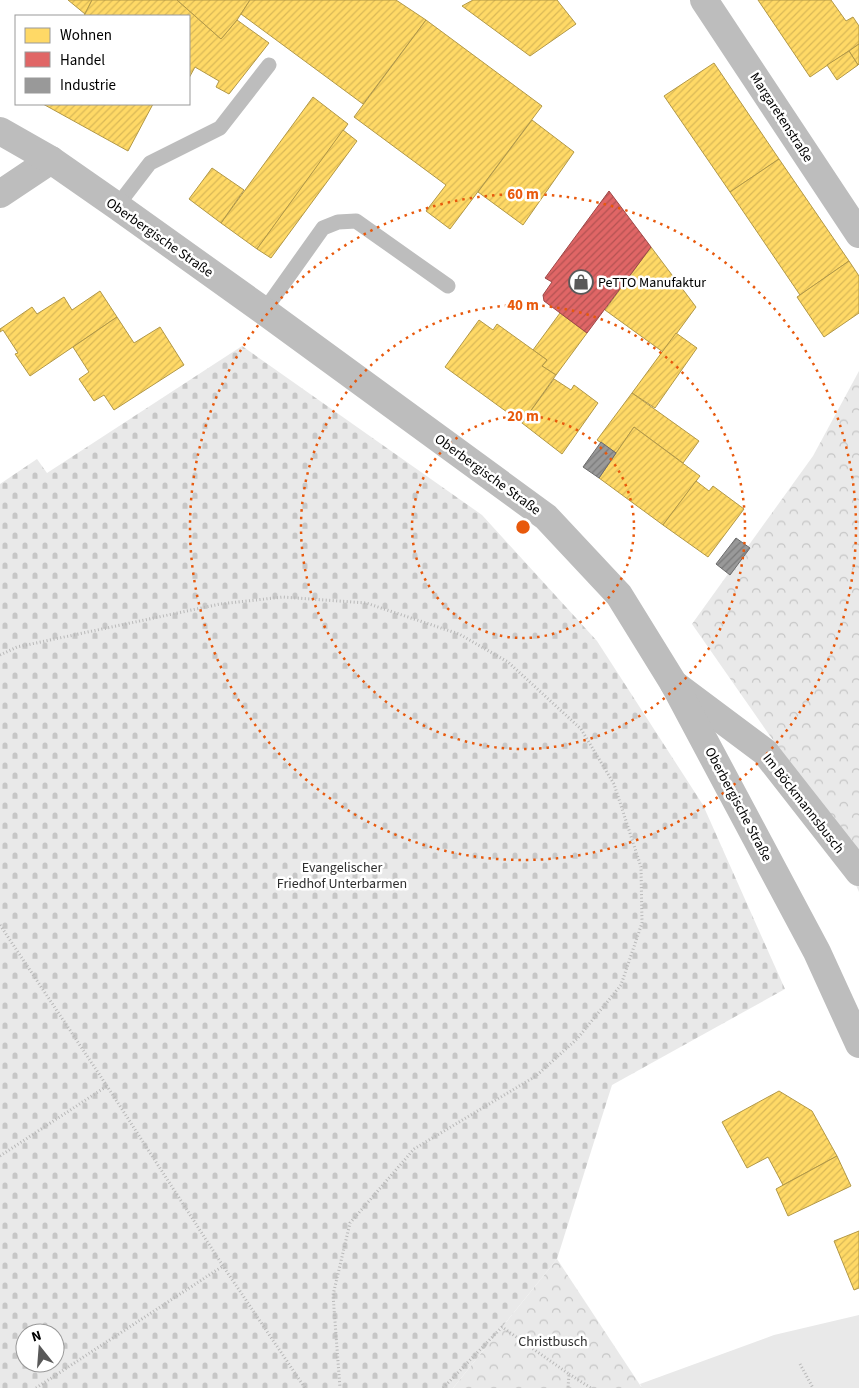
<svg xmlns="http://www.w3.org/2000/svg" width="859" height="1388" font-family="'Source Sans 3',sans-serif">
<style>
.forest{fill:url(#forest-crowns)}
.cemetery{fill:url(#cemetery-stones);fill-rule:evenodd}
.garden{fill:#e9e9e9}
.homes{fill:url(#homes-hatch);stroke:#b29847}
.shops{fill:url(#shops-hatch);stroke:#9d4747}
.industry{fill:url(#industry-hatch);stroke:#6b6b6b}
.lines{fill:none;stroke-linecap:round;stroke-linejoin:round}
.path{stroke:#b8b8b8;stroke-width:3;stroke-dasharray:1 2.5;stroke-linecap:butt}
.service{stroke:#bdbdbd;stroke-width:15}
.minor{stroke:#bdbdbd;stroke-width:28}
.tertiary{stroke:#bdbdbd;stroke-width:28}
.ring{fill:none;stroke:#e8590c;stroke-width:2.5;stroke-dasharray:2.5 5}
.labels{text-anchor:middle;stroke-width:5;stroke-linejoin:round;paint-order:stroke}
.street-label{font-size:14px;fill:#000;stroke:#fff}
.poi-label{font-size:14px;fill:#000;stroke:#fff;text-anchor:start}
.park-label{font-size:14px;fill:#2e2e2e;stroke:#fff}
.centre{fill:#e8590c;stroke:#fff;stroke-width:2.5}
.ring-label{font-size:15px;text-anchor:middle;font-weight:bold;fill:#e8590c;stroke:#fff;stroke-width:5;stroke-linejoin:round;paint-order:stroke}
</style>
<defs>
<pattern id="forest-crowns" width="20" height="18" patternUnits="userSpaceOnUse" patternTransform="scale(1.25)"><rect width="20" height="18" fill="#e9e9e9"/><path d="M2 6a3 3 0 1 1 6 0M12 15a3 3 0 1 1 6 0" fill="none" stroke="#c6c6c6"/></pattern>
<pattern id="cemetery-stones" width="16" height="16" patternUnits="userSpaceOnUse" patternTransform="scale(1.25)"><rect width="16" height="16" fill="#e9e9e9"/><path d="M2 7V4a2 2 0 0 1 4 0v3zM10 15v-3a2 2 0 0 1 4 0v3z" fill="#c6c6c6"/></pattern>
<pattern id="homes-hatch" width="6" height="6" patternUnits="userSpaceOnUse" patternTransform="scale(1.25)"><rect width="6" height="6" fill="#ffd966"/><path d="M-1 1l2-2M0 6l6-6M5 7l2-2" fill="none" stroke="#d9b857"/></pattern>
<pattern id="shops-hatch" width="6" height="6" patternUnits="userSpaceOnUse" patternTransform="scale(1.25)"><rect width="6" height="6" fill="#e06666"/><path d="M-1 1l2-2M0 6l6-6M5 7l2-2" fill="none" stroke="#b35252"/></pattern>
<pattern id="industry-hatch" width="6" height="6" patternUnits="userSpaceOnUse" patternTransform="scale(1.25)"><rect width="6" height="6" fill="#999"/><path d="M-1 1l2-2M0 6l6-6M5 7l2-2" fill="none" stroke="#7a7a7a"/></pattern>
</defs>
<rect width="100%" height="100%" fill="#fff"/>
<g class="forest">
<path d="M859 371V892L823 812 692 624 813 456Z"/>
<path d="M557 1259 642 1388H453Z"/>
</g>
<path class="cemetery" d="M242 346 482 515 597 641 703 805 785 989 612 1085 557 1259 453 1388H0V484L37 459 47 473ZM25 1333H55V1363H25Z"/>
<path class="garden" d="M859 1315V1388H642L640 1384 774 1335Z"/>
<g class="homes">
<path d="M68 0H92L85 14Z"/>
<path d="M92 0H177L221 39 237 20 269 43 229 94 216 87 219 81 195 67 189 78V16H84Z"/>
<path d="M177 0H250L237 20 221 39Z"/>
<path d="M250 0H396L426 20 363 104 241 14Z"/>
<path d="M473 0H557L576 24 530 56 462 6Z"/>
<path d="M758 0H831L846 21 853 17 859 26V44L810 77Z"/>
<path d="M426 20 542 106 450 229 426 211 446 185 354 117Z"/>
<path d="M859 44V64L858 65 849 51Z"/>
<path d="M849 51 858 65 837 80 827 65Z"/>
<path d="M714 63 779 159 730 192 664 96Z"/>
<path d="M313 97 348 124 257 249 221 223Z"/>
<path d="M43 104H153L128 151Z"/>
<path d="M532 120 574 152 523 225 478 192Z"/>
<path d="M343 130 357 141 271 258 257 249Z"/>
<path d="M779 159 849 261 800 295 730 192Z"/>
<path d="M212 168 244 190 221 223 189 199Z"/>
<path d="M651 247 696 307 663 352 605 310Z"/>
<path d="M849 261 859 276V313L824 337 797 297Z"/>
<path d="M100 291 117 317 30 376 15 354 18 353 3 330 0 332V329L32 307 37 314 64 297 72 310Z"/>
<path d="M560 313 587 333 556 375 542 366 547 360 533 350Z"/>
<path d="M117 317 134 343 160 327 184 365 114 410 104 395 94 401 79 379 89 372 73 347Z"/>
<path d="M479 320 493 330 497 324 547 360 542 366 556 375 522 423 445 367Z"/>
<path d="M676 333 697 348 655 408 632 393Z"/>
<path d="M554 379 571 390 574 385 598 403 562 454 522 423Z"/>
<path d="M632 393 699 441 683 463 634 427 616 453 597 440Z"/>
<path d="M634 427 700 476 663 525 599 478Z"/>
<path d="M696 481 709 491 713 486 744 509 708 557 663 525Z"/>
<path d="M779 1091 812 1111 837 1156 783 1185 768 1157 747 1168 722 1122Z"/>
<path d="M837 1156 851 1186 788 1216 776 1189Z"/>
<path d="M859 1231V1288L854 1290 834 1241Z"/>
</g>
<path class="shops" d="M609 191 651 247 587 333 544 301 543 295 552 282 545 278Z"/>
<g class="industry">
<path d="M601 442 616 453 599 478 583 467Z"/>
<path d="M736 538 750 548 730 575 716 564Z"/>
</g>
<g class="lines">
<g class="path">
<path d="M0 655 17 647 220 604 283 597 366 603 459 634 508 662 581 729 614 784 641 867 642 923 621 985 577 1039 536 1076 414 1149 350 1223 333 1295 340 1388"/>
<path d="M0 925 107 1086 223 1266 305 1388"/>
<path d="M0 1156 107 1086"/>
<path d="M800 1364 813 1388"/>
<path d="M569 1374 591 1388"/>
<path d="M36 1388 223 1266"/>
<path d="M443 1388 502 1327 569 1374 568 1388"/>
</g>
<g class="service">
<path d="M117 206 150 163 220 128 269 65"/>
<path d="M264 311 323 228 338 222 356 221 448 286"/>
</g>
<g class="minor">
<path d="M704 0 859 234"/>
<path d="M0 194 51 160"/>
<path d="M674 684 765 752 859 872"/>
</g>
<path class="tertiary" d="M0 131 51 160 117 206 264 311 546 517 619 595 674 684 817 952 859 1044"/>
</g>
<g class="ring">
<circle cx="523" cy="527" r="111"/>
<circle cx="523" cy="527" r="222"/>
<circle cx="523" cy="527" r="333"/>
</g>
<defs>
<g id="shop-ring" transform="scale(1.25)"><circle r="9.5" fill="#fff" stroke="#595959" stroke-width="1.5"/><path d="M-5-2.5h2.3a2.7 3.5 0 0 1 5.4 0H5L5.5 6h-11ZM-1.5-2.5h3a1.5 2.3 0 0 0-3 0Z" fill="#595959"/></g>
</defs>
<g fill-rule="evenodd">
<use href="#shop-ring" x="581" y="282"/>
</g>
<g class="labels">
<g class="street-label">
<text transform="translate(782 117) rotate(57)" y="5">Margaretenstraße</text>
<text transform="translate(160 237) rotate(35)" y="5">Oberbergische Straße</text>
<text transform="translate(488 474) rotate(36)" y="5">Oberbergische Straße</text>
<text transform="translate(804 803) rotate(52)" y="5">Im Böckmannsbusch</text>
<text transform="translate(739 804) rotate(62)" y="5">Oberbergische Straße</text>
</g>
<g class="poi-label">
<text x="598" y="287">PeTTO Manufaktur</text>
</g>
<g class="park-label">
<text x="342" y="872">Evangelischer<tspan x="342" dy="16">Friedhof Unterbarmen</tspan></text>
<text x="553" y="1346">Christbusch</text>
</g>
</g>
<circle cx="523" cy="527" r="8" class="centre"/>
<g class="ring-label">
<text x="523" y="199">60 m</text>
<text x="523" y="310">40 m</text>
<text x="523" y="421">20 m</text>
</g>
<rect x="15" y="15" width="175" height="90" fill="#ffffff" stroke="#999999"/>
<rect x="25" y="28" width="25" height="15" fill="#ffd966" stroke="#999999"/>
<text x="60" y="40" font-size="15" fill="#000000">Wohnen</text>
<rect x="25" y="52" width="25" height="15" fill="#e06666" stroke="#999999"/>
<text x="60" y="65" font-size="15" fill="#000000">Handel</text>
<rect x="25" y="78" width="25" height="15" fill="#999999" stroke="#999999"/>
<text x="60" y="90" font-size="15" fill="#000000">Industrie</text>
<g transform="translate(40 1348) rotate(343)"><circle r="24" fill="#ffffff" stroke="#999999"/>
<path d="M0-4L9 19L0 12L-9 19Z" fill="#595959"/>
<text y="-8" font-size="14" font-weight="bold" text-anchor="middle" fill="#000000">N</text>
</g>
</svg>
